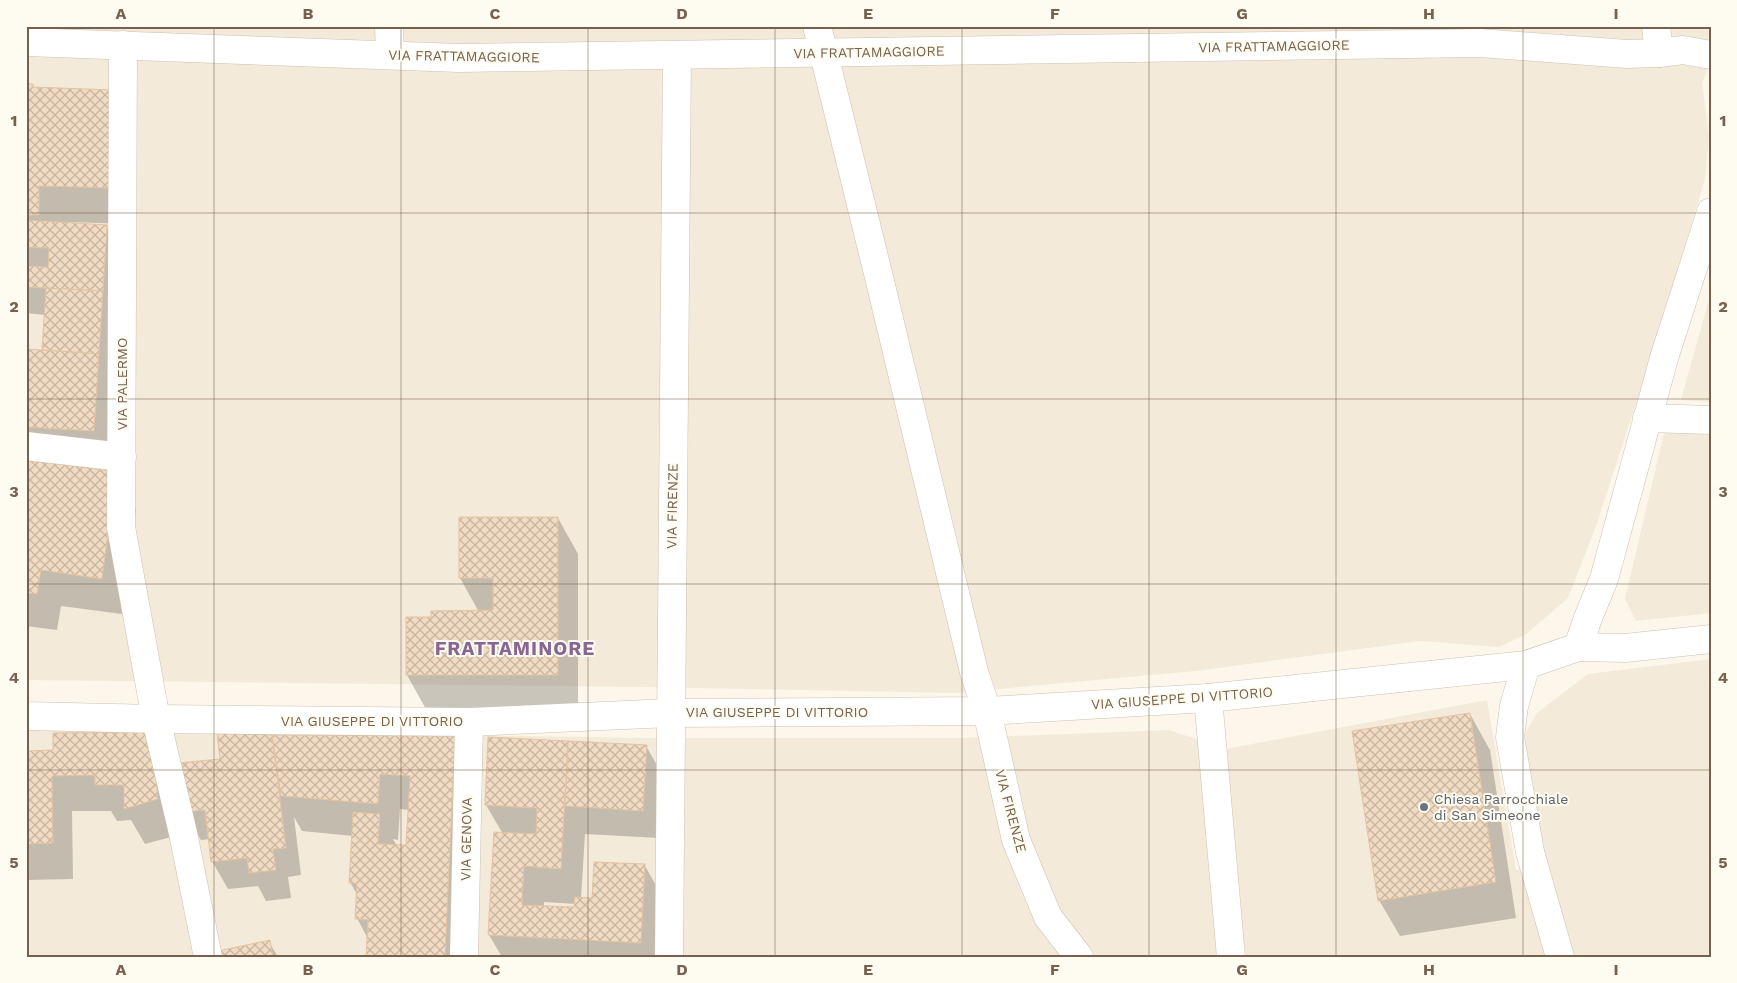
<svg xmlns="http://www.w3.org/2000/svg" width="1737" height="983" font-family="'Work Sans',sans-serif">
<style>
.residential{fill:#f4ead9}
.shadow{fill:#0003;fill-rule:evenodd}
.building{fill:url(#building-cross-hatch);stroke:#e3c3a3}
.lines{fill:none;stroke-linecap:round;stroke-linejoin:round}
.street-casing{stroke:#cec1b0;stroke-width:29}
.street{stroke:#fff;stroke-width:28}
.grid{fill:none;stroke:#77614e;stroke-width:1;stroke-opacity:0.55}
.worship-dot{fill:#6b7280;stroke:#fefbf1;stroke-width:2}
.labels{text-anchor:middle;stroke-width:4;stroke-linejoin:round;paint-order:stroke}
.street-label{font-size:14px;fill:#77614e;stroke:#fefbf1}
.worship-label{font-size:14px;fill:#5b616d;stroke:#fefbf1;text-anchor:start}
.district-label{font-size:19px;font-weight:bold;letter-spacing:1px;fill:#896692;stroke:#fefbf1}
.neatline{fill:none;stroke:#77614e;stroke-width:2}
.grid-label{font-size:16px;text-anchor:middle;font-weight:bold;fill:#77614e}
</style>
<defs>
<pattern id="building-cross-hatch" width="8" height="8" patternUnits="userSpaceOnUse" patternTransform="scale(1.25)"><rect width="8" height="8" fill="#f1dbc3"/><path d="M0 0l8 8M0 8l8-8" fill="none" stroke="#c8b5a1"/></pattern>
</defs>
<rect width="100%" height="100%" fill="#fcf7ea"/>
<g class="residential">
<path d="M26 26H1711V60L1702 83 1709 135 1705 179 1647 370 1596 526 1568 598 1525 635 1499 647 1420 641 1196 671 954 693 641 687 26 680Z"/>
<path d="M1711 292V402L1681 400Z"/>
<path d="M1711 432V613L1636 621 1625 599 1664 433Z"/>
<path d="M1711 659V957H1571L1532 818 1525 734 1537 713 1588 674Z"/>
<path d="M1487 700 1516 870 1525 868 1546 957H26V728L649 738H963L1169 730 1226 749Z"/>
</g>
<g class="shadow">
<path d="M26 85H33L34 88 111 91 129 224 67 222V224L106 226 122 254 110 458 26 441V351L45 352 46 315 26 313Z"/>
<path d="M26 461 116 473 136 509 122 614 61 606 57 630 26 626Z"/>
<path d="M460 518H558L578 554V710L427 711 407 675 433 618 479 612 460 578Z"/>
<path d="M1470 714 1490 750 1516 918 1400 936 1379 900Z"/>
<path d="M150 733 178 835 145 844 131 820 117 821 111 811H72L73 879 26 880V752L54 751Z"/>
<path d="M218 734 272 736 454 737 475 773 466 957H367L368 939 357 918 358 896 350 882 353 836 302 831 294 817 301 875 288 877 291 898 266 901 258 886 228 889 212 861 210 839 201 840 185 812 221 760ZM400 809 409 810 407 847 397 846 393 839 398 840Z"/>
<path d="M489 738 646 746 662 774 659 838 585 834 581 898 593 899 645 866 665 901 662 957H502L489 935 503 834 486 805ZM544 902 576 904 575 908 544 907Z"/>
<path d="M269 942 278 957H220Z"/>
<path d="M57 955 58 957H45Z"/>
</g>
<g class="building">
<path d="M26 84H33V87L112 90 109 188 39 186V215H26Z"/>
<path d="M26 220 107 225 103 291 26 287V266L48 267 49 248 26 247Z"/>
<path d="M46 288 103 291 99 354 42 350Z"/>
<path d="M26 349 99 354 94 431 26 427Z"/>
<path d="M26 459 116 472 102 579 41 570 37 594 26 593Z"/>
<path d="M459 517H558V675H406V617H431V611L493 610V578H459Z"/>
<path d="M1470 713 1496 882 1378 901 1352 731Z"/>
<path d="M151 732 158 799 124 809V785H95V775L52 776 53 843 26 844V751L53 750V733Z"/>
<path d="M217 733 272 735 286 848 273 849 276 870 249 873 247 858 211 862 205 810 184 812 179 763 220 759Z"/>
<path d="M272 735 455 736 445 957H366L368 920 355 919 357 883H349L353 812 380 814 378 844 406 845 410 776 380 774 378 804 281 796Z"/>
<path d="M488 737 568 741 561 869 524 866 522 905 574 907 575 897 592 898 594 862 645 864 641 943 488 935 494 832 536 834 537 808 485 805Z"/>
<path d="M568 741 647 745 643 811 565 806Z"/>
<path d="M270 940 273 957H219L218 951Z"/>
</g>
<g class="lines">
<g class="street-casing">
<g id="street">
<path d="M389 26 390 55"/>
<path d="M817 26 877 269 974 672 987 711 1016 840 1048 917 1079 957"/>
<path d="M1656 26 1659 53"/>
<path d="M26 42 459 58 1480 43 1627 54 1659 53 1683 50 1711 55"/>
<path d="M123 45 121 527 156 719 183 833 208 957"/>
<path d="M1647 418 1711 420"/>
<path d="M26 446 122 457"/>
<path d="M1578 647 1625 648 1711 639"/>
<path d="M1526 665 1514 706 1510 737 1530 852 1560 957"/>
<path d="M1208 698 1231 957"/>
<path d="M26 716 156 719 469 722 670 713 987 711 1208 698 1526 665 1578 647 1588 618 1604 579 1664 358 1711 212"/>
<path d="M464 957 469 722"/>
<path d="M669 957 677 55"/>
</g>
</g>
<use href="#street" class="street"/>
</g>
<path class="grid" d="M214 26V957M401 26V957M588 26V957M775 26V957M962 26V957M1149 26V957M1336 26V957M1523 26V957M26 213H1711M26 399H1711M26 584H1711M26 770H1711"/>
<circle class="worship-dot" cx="1424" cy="807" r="5"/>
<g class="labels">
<g class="street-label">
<text transform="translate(1274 46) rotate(-1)" y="5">VIA FRATTAMAGGIORE</text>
<text transform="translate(869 52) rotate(-1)" y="5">VIA FRATTAMAGGIORE</text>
<text transform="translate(464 56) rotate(1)" y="5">VIA FRATTAMAGGIORE</text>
<text transform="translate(122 384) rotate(-90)" y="5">VIA PALERMO</text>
<text transform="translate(672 506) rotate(-89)" y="5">VIA FIRENZE</text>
<text transform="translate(1182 698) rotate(-4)" y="5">VIA GIUSEPPE DI VITTORIO</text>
<text x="777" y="717">VIA GIUSEPPE DI VITTORIO</text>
<text x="372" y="726">VIA GIUSEPPE DI VITTORIO</text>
<text transform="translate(1011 811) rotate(75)" y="5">VIA FIRENZE</text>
<text transform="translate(466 839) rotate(-89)" y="5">VIA GENOVA</text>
</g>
<g class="worship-label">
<text x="1434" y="804">Chiesa Parrocchiale<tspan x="1434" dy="16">di San Simeone</tspan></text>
</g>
<g class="district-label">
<text x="515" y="655">FRATTAMINORE</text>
</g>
</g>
<rect width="1737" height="983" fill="none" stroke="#fefbf1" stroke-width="55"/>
<rect x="28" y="28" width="1682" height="928" class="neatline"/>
<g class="grid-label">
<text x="121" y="19">A</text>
<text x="308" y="19">B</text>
<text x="495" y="19">C</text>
<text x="682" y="19">D</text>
<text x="868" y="19">E</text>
<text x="1055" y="19">F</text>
<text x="1242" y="19">G</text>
<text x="1429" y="19">H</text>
<text x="1616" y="19">I</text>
<text x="14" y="126">1</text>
<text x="1723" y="126">1</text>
<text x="14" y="312">2</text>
<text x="1723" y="312">2</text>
<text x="14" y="497">3</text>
<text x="1723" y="497">3</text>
<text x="14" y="683">4</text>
<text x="1723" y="683">4</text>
<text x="14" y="868">5</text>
<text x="1723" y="868">5</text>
<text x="121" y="975">A</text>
<text x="308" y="975">B</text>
<text x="495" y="975">C</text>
<text x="682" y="975">D</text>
<text x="868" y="975">E</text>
<text x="1055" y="975">F</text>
<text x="1242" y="975">G</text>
<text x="1429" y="975">H</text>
<text x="1616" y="975">I</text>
</g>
</svg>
